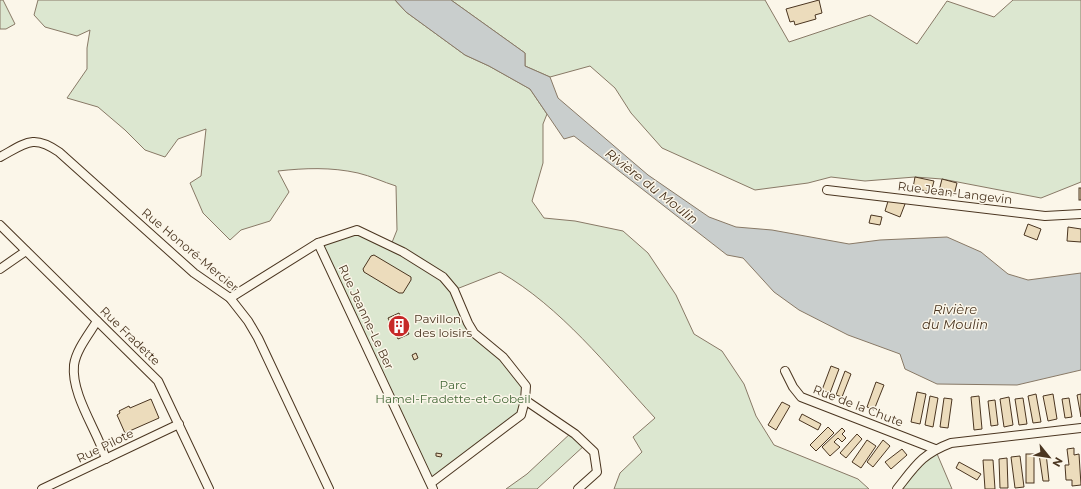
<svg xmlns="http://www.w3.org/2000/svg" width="1081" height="489" font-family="Montserrat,sans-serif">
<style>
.green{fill:#dce7d0;stroke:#887966}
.water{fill:#c9cecd;stroke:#887966}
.building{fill:#ecdcbc;stroke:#4a3520}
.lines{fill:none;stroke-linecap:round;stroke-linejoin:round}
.street-casing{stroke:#4a3520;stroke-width:10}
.street{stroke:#fbf6e9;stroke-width:8}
.labels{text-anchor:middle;stroke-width:3;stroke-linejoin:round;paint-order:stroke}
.street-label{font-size:12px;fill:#4a3520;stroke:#fbf6e9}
.poi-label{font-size:12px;fill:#4a3520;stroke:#fbf6e9;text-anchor:start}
.park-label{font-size:12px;fill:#436837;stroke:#fbf6e9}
.water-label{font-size:13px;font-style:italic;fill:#4a3520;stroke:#fbf6e9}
</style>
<rect width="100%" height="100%" fill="#fbf6e9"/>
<g class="green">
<path d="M0 0H3L15 24 6 29H0Z"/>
<path d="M38 0H395L406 12 465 55 489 66 530 89 547 114 543 124V163L532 201 544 218 575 221 623 231 648 253 676 295 694 334 722 351 744 384 756 416 774 445 858 479 869 489H614L620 473 642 452 633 437 655 418C607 366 561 307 500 272L454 290 468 323 526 386 521 415 431 483 318 243 357 230 391 245 397 230 396 186C383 182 371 176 358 173 331 167 305 168 278 171L289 192 270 221 241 230 230 240 203 213 190 183 201 176 206 129 178 139 165 157 145 150 125 130 98 107 67 98 87 69V48L90 30 77 36 45 27 34 15Z"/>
<path d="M451 0H765L789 42 870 15 917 44 947 1 994 17 1013 0H1081V182L1041 198 942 179 915 177 865 181 831 177 808 183 755 190 662 148 631 113 615 88 590 66 550 77 525 66V53Z"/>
<path d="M572 432 586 444 537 489H506L527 474Z"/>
<path d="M935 449 952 489H897Z"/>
</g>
<path class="water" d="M395 0H451L525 53V66L550 77 558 98 648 175 709 217 736 227 772 230 849 244 880 240 947 237 981 252 1008 274 1028 280 1081 273V370L1017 385 937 384 905 369 900 354 848 335 799 310 774 292 743 258 727 255 574 136 564 139 530 89 489 66 465 55 406 12Z"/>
<g class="building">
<path d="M819 0 822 13 815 15 816 19 795 25 794 21 790 22 786 9Z"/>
<path d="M915 177 934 181 931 192 913 188Z"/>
<path d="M942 179 957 183 954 195 939 191Z"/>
<rect x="1079" y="188" width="2" height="12"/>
<path d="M889 198 905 204 900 217 885 211Z"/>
<path d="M871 215 882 217 880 225 869 223Z"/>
<path d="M1028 224 1041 229 1037 240 1024 235Z"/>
<path d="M1068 227 1081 229V242L1067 241Z"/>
<path d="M374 255 411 277V280L403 293H399L364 272 363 269 371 256Z"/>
<path d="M399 313 409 334 398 339 388 318Z"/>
<path d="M416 353 418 358 414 360 412 355Z"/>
<path d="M831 366 839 369 830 393 822 390Z"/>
<path d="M845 371 851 374 842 397 836 395Z"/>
<path d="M876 382 884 385 874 410 867 407Z"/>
<path d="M917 392 926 394 920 424 911 422Z"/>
<path d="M1036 394 1041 422 1033 423 1028 396Z"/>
<path d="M1053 394 1057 419 1048 421 1043 396Z"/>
<path d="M1081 394V417L1077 395Z"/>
<path d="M930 396 938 398 933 427 925 425Z"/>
<path d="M979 396 982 429 974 430 971 397Z"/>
<path d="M1009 397 1013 425 1004 427 1000 399Z"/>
<path d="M944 398 952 399 948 428 940 427Z"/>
<path d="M1023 398 1027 424 1019 425 1015 399Z"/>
<path d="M1069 398 1072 417 1065 418 1062 399Z"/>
<path d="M151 399 159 418 125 433 117 415 120 413 119 411 129 406 130 408Z"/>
<path d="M995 400 998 425 991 426 988 401Z"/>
<path d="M782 402 790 406 776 430 768 425Z"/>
<path d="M802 414 821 424 818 430 799 420Z"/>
<path d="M828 427 834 433 816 451 810 445Z"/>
<path d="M842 428 845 431 842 434 846 438 842 442 838 438 834 442 840 447 830 456 822 447Z"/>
<path d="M857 434 862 439 846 458 840 453Z"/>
<path d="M867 440 876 446 861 468 852 462Z"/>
<path d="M883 440 890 446 873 467 867 462Z"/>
<path d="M1074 448V455L1079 454 1081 485 1072 486V480H1066L1065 465H1069L1067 449Z"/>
<path d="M902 449 907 455 891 469 885 462Z"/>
<path d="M436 453 442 454 441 457 436 456Z"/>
<path d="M1046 453 1049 481H1043L1039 454Z"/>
<rect x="1026" y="454" width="8" height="29"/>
<path d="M1020 456 1024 487 1015 488 1011 457Z"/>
<path d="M1007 458 1008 488H1000L999 459Z"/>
<path d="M983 460H993L995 489H985Z"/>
<path d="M959 462 981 474 977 480 956 468Z"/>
</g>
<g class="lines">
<g class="street-casing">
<g id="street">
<path d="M0 157C26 143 33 134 59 152L194 273 230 298 248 321 258 338 329 489"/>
<path d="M827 190 1045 216 1081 214"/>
<path d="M0 225 158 381 209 489"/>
<path d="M318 243 433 489"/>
<path d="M0 269 26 251"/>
<path d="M230 298 318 243 357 230 403 252 443 277 454 290 468 323 474 333 503 357 526 386 525 400 521 415 431 483"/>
<path d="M97 321C89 334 76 350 74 365 71 395 97 430 106 459"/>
<path d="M785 371 793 387 801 397 935 449"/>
<path d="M525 400 575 434 594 452 597 472 578 489"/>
<path d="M42 489 179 424"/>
<path d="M897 489C916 465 922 454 951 443L1081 428"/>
</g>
</g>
<use href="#street" class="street"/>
</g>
<defs>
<g id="building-disc" transform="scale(1.15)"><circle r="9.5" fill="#c62828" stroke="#fbf6e9"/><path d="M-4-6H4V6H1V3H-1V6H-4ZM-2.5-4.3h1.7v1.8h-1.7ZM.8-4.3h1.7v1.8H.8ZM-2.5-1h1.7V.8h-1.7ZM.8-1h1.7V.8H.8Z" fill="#fff"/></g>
</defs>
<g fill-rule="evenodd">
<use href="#building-disc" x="399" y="326"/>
</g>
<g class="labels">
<g class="street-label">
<text transform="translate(955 193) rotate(7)" y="4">Rue Jean-Langevin</text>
<text transform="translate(190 250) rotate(40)" y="4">Rue Honoré-Mercier</text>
<text transform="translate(366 317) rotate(65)" y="4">Rue Jeanne-Le Ber</text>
<text transform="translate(130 336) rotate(44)" y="4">Rue Fradette</text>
<text transform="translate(858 406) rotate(21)" y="4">Rue de la Chute</text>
<text transform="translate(105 446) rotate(-26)" y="4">Rue Pilote</text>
</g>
<g class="poi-label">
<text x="414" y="323">Pavillon<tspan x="414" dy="14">des loisirs</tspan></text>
</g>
<g class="park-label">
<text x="453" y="389">Parc<tspan x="453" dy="14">Hamel-Fradette-et-Gobeil</tspan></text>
</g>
<g class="water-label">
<text transform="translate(652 186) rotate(38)" y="5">Rivière du Moulin</text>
<text x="955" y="314">Rivière<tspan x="955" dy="15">du Moulin</tspan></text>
</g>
</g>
<g transform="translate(1049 457) rotate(120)" stroke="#fbf6e9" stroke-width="3" paint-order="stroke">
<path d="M0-3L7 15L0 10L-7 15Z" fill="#4a3520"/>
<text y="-6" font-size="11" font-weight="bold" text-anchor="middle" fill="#4a3520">N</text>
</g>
</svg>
